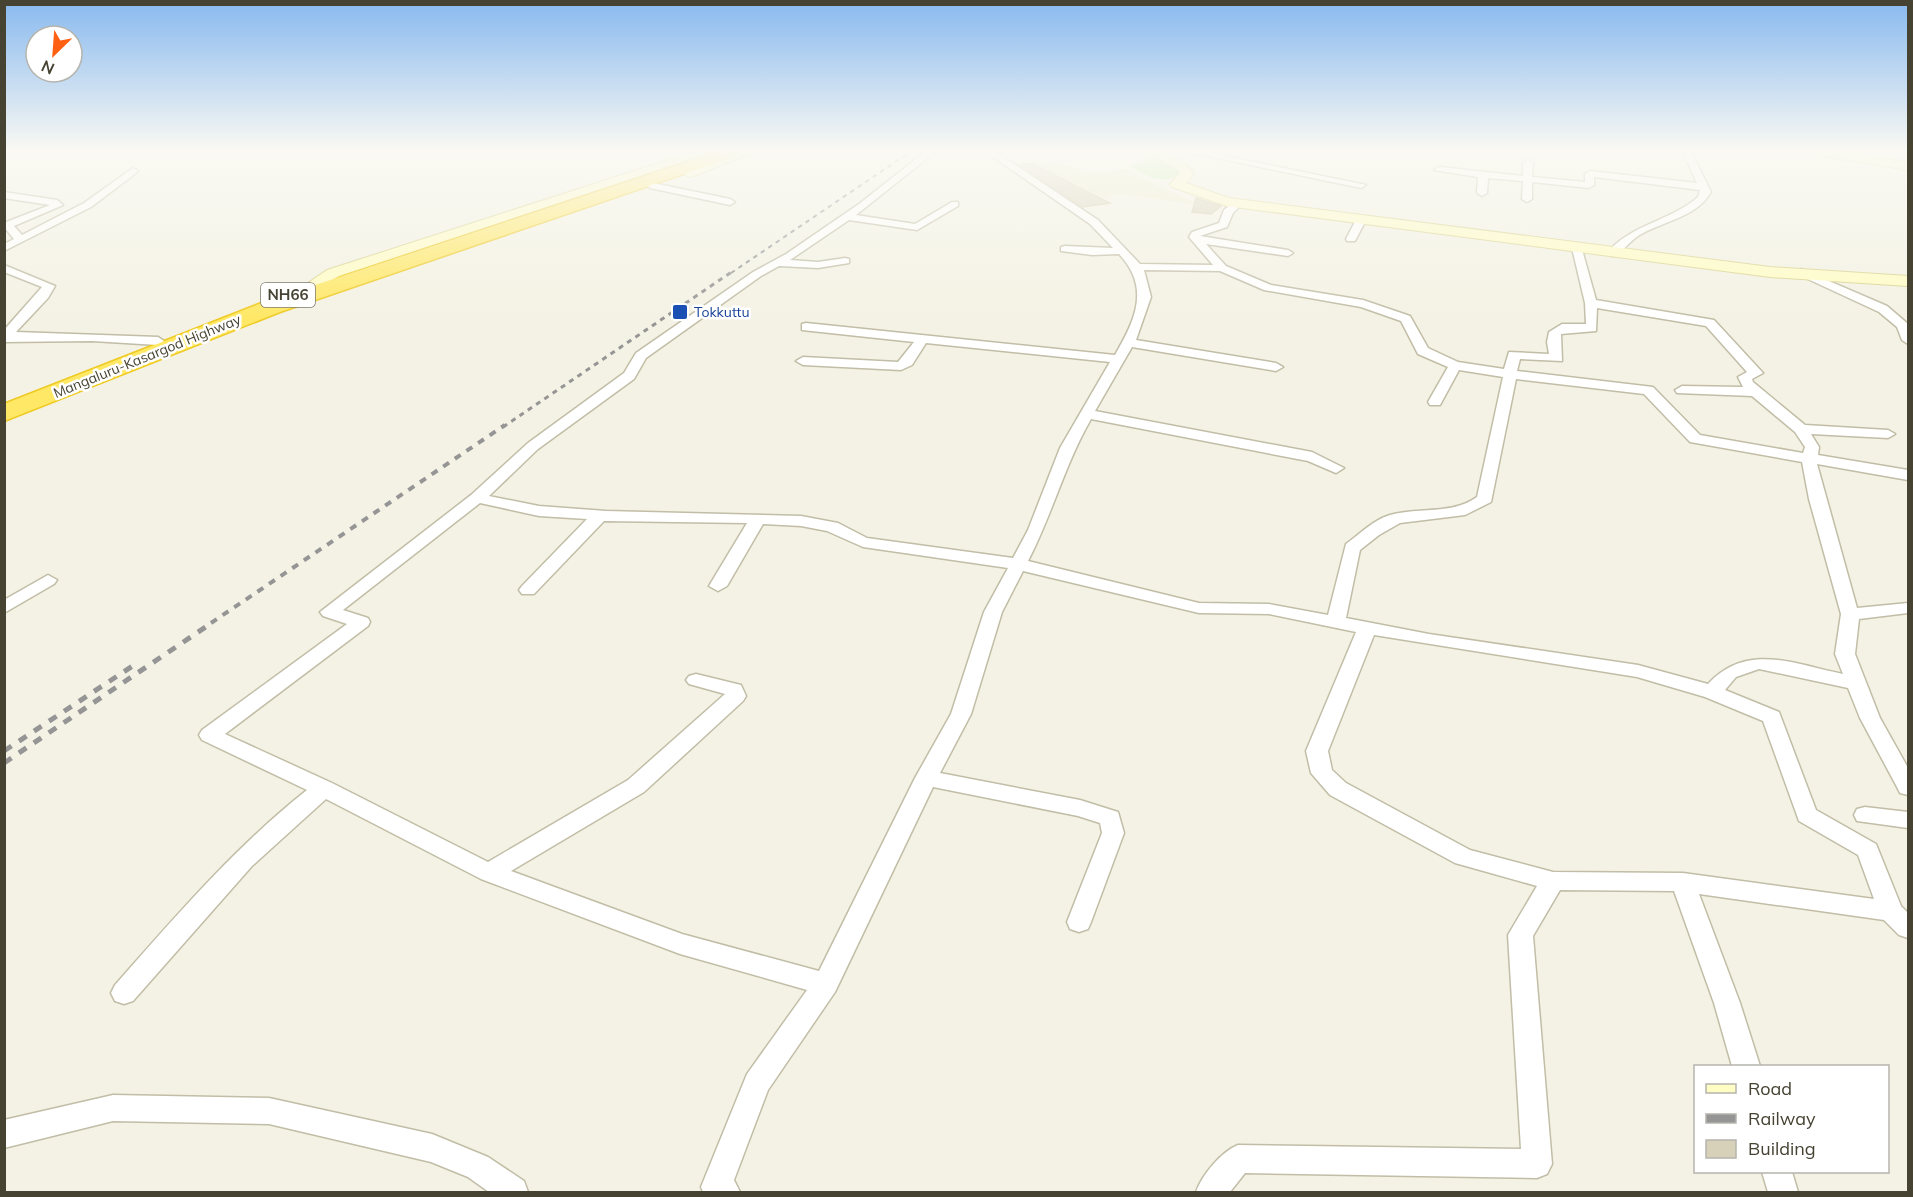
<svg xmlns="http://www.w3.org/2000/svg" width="1913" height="1197" font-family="Mulish,sans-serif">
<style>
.education{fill:#efeccd}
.green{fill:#c2eea8}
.building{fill:#d7d1b9;stroke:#d3cbab;stroke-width:1.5}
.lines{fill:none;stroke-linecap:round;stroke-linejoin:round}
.street-casing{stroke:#c1bda6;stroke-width:3}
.secondary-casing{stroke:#d9d38f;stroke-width:2}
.highway-casing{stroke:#efca24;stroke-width:3}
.street{fill:#fff;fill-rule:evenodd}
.secondary{fill:#fffcc4;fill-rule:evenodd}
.highway{fill:#ffe865;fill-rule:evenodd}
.rail-far3{stroke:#959595;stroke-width:2;stroke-dasharray:4.5 4.5;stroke-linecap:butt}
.rail-far2{stroke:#959595;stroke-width:3;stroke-dasharray:5 5;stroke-linecap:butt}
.rail-far1{stroke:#959595;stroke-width:4;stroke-dasharray:7 7;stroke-linecap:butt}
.rail{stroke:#959595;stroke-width:5;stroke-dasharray:9 9;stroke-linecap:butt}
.transit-dot{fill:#1a4fb4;stroke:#fff;stroke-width:2}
.labels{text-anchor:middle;stroke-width:5;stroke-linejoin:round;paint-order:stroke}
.far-transit-label{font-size:14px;fill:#164399;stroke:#fff;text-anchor:start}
.far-street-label{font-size:14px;fill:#474333;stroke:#fff}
.shield{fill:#fff;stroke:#7e7b70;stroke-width:1.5}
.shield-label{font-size:15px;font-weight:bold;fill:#474333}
</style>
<rect width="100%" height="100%" fill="#f4f2e4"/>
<path class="education" d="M1056 162 1091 173 1128 169 1155 185 1201 205 1115 193 1110 197 1100 198 1032 163Z"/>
<path class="green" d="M1154 157 1183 173C1161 185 1150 178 1130 166Z"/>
<g class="building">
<path d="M1032 163 1070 183 1110 203 1083 207 1020 165Z"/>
<path d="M1196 198 1221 206 1211 214 1192 212Z"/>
</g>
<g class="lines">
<g class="street-casing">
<g id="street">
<path d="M925 152H935L856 215 915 224 952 202H958V206L917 230 849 220 790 260 818 262 845 258 849 259V263L818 268 779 266 761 276 646 358 634 379 538 449 489 496 539 506 606 511 801 516 838 523 867 538 1013 558 1028 530 1060 448 1110 362 926 343 912 365 901 370 803 365 796 361 803 357 898 362 914 342 802 330V324L806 323 1115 355C1135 320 1151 288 1119 254L1092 255 1061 251V247L1065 246 1113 248 1090 224 986 152H996L1098 220 1140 264 1213 265 1189 237 1192 232 1219 223 1224 210 1235 201H1241L1243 203 1233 213 1227 227 1200 236 1288 250 1293 253 1288 256 1206 244 1226 266 1271 285 1363 300 1410 316 1428 348 1458 362 1504 369 1509 352 1549 354 1547 342 1549 332 1562 324H1586L1585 303 1572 248 1581 246 1596 300 1714 320 1763 373 1752 379 1753 382 1805 425 1888 430 1895 434 1888 438 1811 434 1819 447 1818 455 1908 470V480L1817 464 1857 608 1908 603V613L1859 619 1855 654 1880 718 1908 768V795L1900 793 1897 787 1860 718 1848 688 1759 669 1736 677 1725 690 1779 712 1816 810 1876 844 1901 906 1908 913V938L1899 935 1884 920 1699 894 1740 1003 1760 1066H1732L1714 1003 1674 891 1560 890 1533 936 1552 1164 1547 1174 1537 1178 1245 1173 1230 1192H1196C1202 1175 1221 1152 1238 1145L1521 1149 1508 935 1537 886 1455 863 1330 795 1311 773 1306 751 1356 632 1269 614 1199 613 1023 571 1002 612 971 714 940 773 1080 800 1118 812 1124 833 1091 922 1088 929 1079 932 1070 929 1067 922 1102 833 1100 823 1078 816 933 787 835 992 768 1090 734 1180 740 1192H703L701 1187 747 1074 807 990 680 954 481 879 326 799 252 866 133 1001 124 1004 115 1001 111 993 115 985C175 917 235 847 307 790L202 740 199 735 202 730 347 624 323 616 320 612 471 495 528 443 624 373 636 353 753 272 786 254 859 204ZM1144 270 1220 271 1264 290 1361 307 1401 321 1418 354 1448 367 1428 402 1430 405H1440L1459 370 1503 377 1477 497C1452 515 1419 507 1390 515 1373 520 1360 534 1346 544L1328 615 1269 604 1199 603 1028 561C1052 515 1065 464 1091 419L1308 461 1336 473 1344 468 1312 452 1095 411 1132 347 1276 371 1283 367 1276 363 1136 340 1151 297ZM1597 308 1706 326 1747 372 1738 377 1743 387 1682 386 1675 390 1677 393 1752 396 1795 432 1805 447 1803 453 1700 435 1653 387 1517 371 1520 359 1562 361 1561 334 1596 331ZM1516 379 1644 394 1690 442 1802 462 1809 499 1841 614 1835 654 1843 674C1793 664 1747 642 1708 684L1638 665 1429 634 1346 618 1360 550 1379 535 1400 523 1465 515 1491 502ZM480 503 539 516 587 519 522 586 519 590 522 594H534L604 521 747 523 709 586 718 591 727 586 763 524 801 526 827 531 863 547 1008 568 984 612 951 714 915 778 819 971 682 934 511 871 644 792 743 701 746 696 741 685 696 674 689 676 686 680 689 684 725 694 628 780 488 862 332 783 225 734 368 626 370 622 368 618 343 610ZM1374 635 1637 677 1705 697 1763 721 1799 821 1858 855 1874 899 1683 873 1553 872 1470 850 1346 783 1332 770 1328 751Z"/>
<path d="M1188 152H1206L1366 185 1361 188Z"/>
<path d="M1683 152H1691L1711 192C1696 218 1662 221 1638 236 1629 242 1622 253 1612 256L1607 253C1631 224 1671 221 1698 197L1700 190 1594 177V185L1589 188 1532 182V199L1527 202 1522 199 1523 181 1488 178 1487 193 1482 196 1477 193 1478 177 1434 170 1439 167 1523 176V163L1528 160 1533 163 1532 177 1585 182V174L1590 171 1697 183Z"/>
<path d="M133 168 138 171 136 173 91 207 4 251V244L14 239 4 227V223L50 205 4 198V192L57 200 63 205 14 226 22 235 84 203Z"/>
<path d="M653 183 730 199 735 202 730 205 650 188 648 186Z"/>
<path d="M1358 216 1367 218 1355 241H1347L1346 239Z"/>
<path d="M4 265 55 286 48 298 16 332 158 337 164 341 158 345 92 341 4 342V330L42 287 4 272Z"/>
<path d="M1801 269 1887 306 1908 324V344L1902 340 1897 327 1879 312 1797 274 1795 272Z"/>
<path d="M48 575 57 580 54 584 4 613V600Z"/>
<path d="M1865 807 1908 812V828L1857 821 1854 815 1857 809Z"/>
<path d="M113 1095 269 1098 432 1134 488 1157 524 1181 528 1192H489L468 1177 431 1162 269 1124 113 1121 4 1148V1120Z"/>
<path d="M1762 1172H1792L1798 1192H1768Z"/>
</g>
</g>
<g class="secondary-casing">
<g id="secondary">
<path d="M693 152H712L339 276 307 294 299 289 327 270Z"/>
<path d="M736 152H754L694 176 689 177 682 173Z"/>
<path d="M1146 152C1165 152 1182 157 1194 173L1186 183 1229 198 1770 267 1908 276V286L1770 277 1227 206 1172 187 1170 184 1180 173 1177 169Z"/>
<path d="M1817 152H1846L1908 162V170L1823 156Z"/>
</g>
</g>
<g class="highway-casing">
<path id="highway" d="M717 152H741L739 155 280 312 4 421V404L264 302Z"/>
</g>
<use href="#street" class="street"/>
<use href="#secondary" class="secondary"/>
<use href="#highway" class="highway"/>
<path class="rail-far3" d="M731 273 910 152"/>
<path class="rail-far2" d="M503 427 733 271"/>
<path class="rail-far1" d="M211 623 505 425"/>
<g class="rail">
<path d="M4 751 137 663"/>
<path d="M4 763 213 622"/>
</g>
</g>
<linearGradient id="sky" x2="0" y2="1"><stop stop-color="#88b9ef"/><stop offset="0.47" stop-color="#faf9f3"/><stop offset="1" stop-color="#faf9f3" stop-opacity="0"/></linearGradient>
<rect width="1913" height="320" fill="url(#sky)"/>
<rect class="transit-dot" x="672" y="304" width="16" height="16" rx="3"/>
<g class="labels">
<g class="far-transit-label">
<text x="694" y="317">Tokkuttu</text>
</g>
<g class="far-street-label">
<text transform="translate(147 356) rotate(-22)" y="5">Mangaluru-Kasargod Highway</text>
</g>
<rect class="shield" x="261" y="283" width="54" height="24" rx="4.5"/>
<g class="shield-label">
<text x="288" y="300">NH66</text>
</g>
</g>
<rect width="1913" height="1197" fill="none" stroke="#474333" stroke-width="12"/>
<rect x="1694" y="1065" width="195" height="108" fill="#ffffff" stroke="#b5b4ad" stroke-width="1.5"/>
<rect x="1706" y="1084" width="30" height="9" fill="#fffcc4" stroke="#b5b4ad" stroke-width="1.5"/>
<text x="1748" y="1095" font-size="18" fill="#474333">Road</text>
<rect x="1706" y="1114" width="30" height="9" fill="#959595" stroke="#b5b4ad" stroke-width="1.5"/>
<text x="1748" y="1125" font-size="18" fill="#474333">Railway</text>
<rect x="1706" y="1140" width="30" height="18" fill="#d7d1b9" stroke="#b5b4ad" stroke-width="1.5"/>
<text x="1748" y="1155" font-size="18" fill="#474333">Building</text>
<g transform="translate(54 54) rotate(205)"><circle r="28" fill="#ffffff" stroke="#b5b4ad" stroke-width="1.5"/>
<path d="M0-4.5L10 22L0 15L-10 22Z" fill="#ff6011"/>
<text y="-9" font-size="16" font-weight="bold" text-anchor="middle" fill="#474333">N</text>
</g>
</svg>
